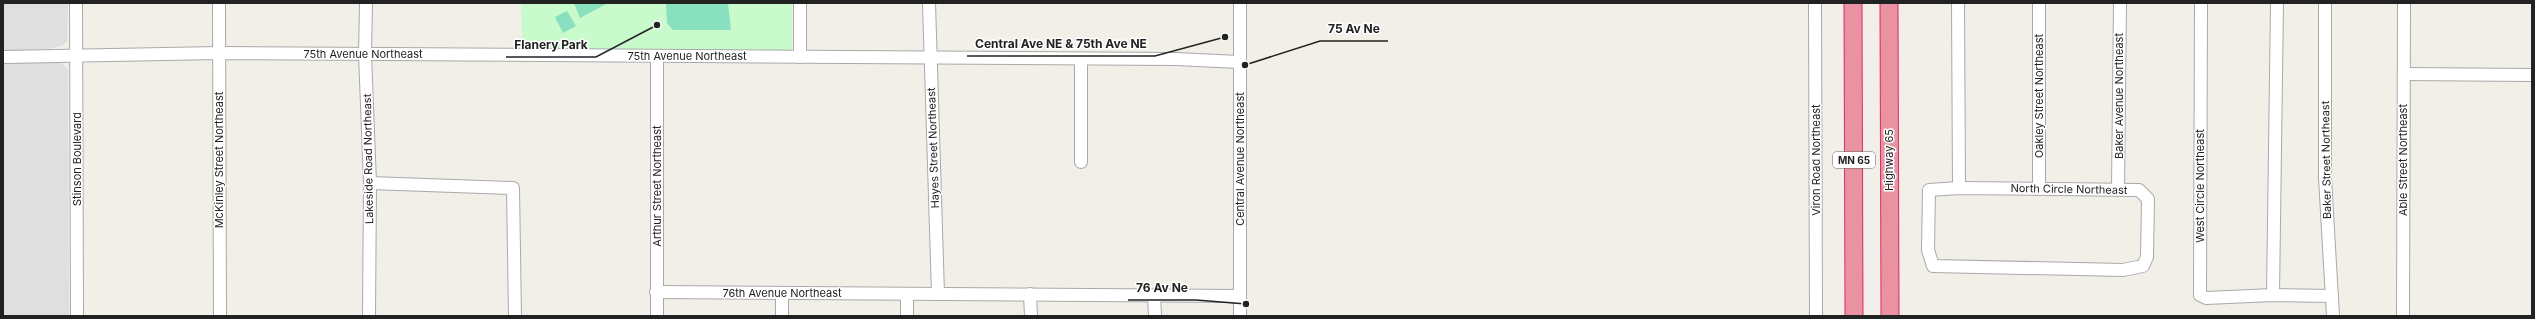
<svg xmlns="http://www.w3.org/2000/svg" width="2535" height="319" font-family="Inter,sans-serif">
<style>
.residential{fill:#e0dfdf}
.park{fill:#c8facc}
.pitch{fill:#88e0be}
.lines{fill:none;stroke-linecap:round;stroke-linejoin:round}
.minor-casing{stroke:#a9a9a9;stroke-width:14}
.highway-casing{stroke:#dc2a67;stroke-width:19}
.minor{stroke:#fff;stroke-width:12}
.highway{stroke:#e892a2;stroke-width:17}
.labels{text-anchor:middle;stroke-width:3;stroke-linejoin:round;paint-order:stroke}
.shield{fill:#fff;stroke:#646464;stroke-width:1}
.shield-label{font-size:10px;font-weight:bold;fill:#222}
.street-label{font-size:11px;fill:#222;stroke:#fff}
.leader{fill:none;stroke:#222;stroke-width:1.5}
.callout-dot{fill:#222;stroke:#fff;stroke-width:1.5}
.callout-label{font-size:12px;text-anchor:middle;font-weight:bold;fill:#222;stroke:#fff;stroke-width:3;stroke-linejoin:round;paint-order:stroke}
</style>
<rect width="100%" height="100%" fill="#f2efe9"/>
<g class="residential">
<path d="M3 3H68L67 42 61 46 48 49 3 51Z"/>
<path d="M35 62 61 63 68 69 69 316H3V64Z"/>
</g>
<path class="park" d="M521 3H792V48L787 53 522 50Z"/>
<g class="pitch">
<path d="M574 3H608L580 18Z"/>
<path d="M666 3H728L731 30H673L667 23Z"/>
<path d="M567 11 576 26 563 33 555 17Z"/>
</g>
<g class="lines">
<g class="minor-casing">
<g id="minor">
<path d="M76 3 77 316"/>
<path d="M219 3 220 316"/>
<path d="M366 3 365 54 370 183 369 316"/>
<path d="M800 3V57"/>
<path d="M929 3 938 294"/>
<path d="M1240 3V316"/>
<path d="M1815 3 1816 316"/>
<path d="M1958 3 1959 188"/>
<path d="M2039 3V189"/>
<path d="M2201 3 2200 295 2206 298 2273 295 2332 296"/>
<path d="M2325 3V178L2333 316"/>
<path d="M3 57 219 53 1176 59 1239 62"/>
<path d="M1081 59V162"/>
<path d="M2404 74 2532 75"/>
<path d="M370 183 513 188 515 316"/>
<path d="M1959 188 2139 190 2148 199 2147 257 2143 266 2123 270 1933 266 1928 250 1929 190Z"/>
<path d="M2118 189 2120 3"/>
<path d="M656 292 1240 296"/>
<path d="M782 293V316"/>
<path d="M907 294V316"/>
<path d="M1030 294 1031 316"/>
<path d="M1154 295 1155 316"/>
<path d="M2273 295 2277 3"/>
<path d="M657 316V56"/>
<path d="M2403 316 2404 3"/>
</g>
</g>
<g class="highway-casing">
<g id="highway">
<path d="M1853 3 1854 316"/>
<path d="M1889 3 1890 316"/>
</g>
</g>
<use href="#minor" class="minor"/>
<use href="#highway" class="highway"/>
</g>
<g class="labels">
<rect class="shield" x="1833" y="152" width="42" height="16" rx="3"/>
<g class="shield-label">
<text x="1854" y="164">MN 65</text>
</g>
<g class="street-label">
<text x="363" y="58">75th Avenue Northeast</text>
<text x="687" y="60">75th Avenue Northeast</text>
<text transform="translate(2039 96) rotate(-90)" y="4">Oakley Street Northeast</text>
<text transform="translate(2119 96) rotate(-90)" y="4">Baker Avenue Northeast</text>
<text transform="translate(933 148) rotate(-92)" y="4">Hayes Street Northeast</text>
<text transform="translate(77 159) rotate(-90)" y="4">Stinson Boulevard</text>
<text transform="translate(368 159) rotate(-91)" y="4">Lakeside Road Northeast</text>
<text transform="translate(1240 159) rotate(-90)" y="4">Central Avenue Northeast</text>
<text transform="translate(219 160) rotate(-90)" y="4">McKinley Street Northeast</text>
<text transform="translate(1816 160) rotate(-90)" y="4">Viron Road Northeast</text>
<text transform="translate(1889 160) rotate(-90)" y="4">Highway 65</text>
<text transform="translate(2326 160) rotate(-91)" y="4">Baker Street Northeast</text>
<text transform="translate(2403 160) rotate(-90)" y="4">Able Street Northeast</text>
<text transform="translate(657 186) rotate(-90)" y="4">Arthur Street Northeast</text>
<text transform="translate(2200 186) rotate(-90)" y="4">West Circle Northeast</text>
<text transform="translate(2069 189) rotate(1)" y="4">North Circle Northeast</text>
<text x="782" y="297">76th Avenue Northeast</text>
</g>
</g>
<path class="leader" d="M1245 65L1320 41H1388M1225 37L1155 56H967M657 25L596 57H506M1246 304L1196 300H1128"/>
<g class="callout-dot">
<circle cx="1245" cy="65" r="4"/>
<circle cx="1225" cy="37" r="4"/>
<circle cx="657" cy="25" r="4"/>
<circle cx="1246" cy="304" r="4"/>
</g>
<g class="callout-label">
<text x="1354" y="33">75 Av Ne</text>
<text x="1061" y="48">Central Ave NE &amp; 75th Ave NE</text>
<text x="551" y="49">Flanery Park</text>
<text x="1162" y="292">76 Av Ne</text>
</g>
<rect width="2535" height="319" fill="none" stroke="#222222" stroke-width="8"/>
</svg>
